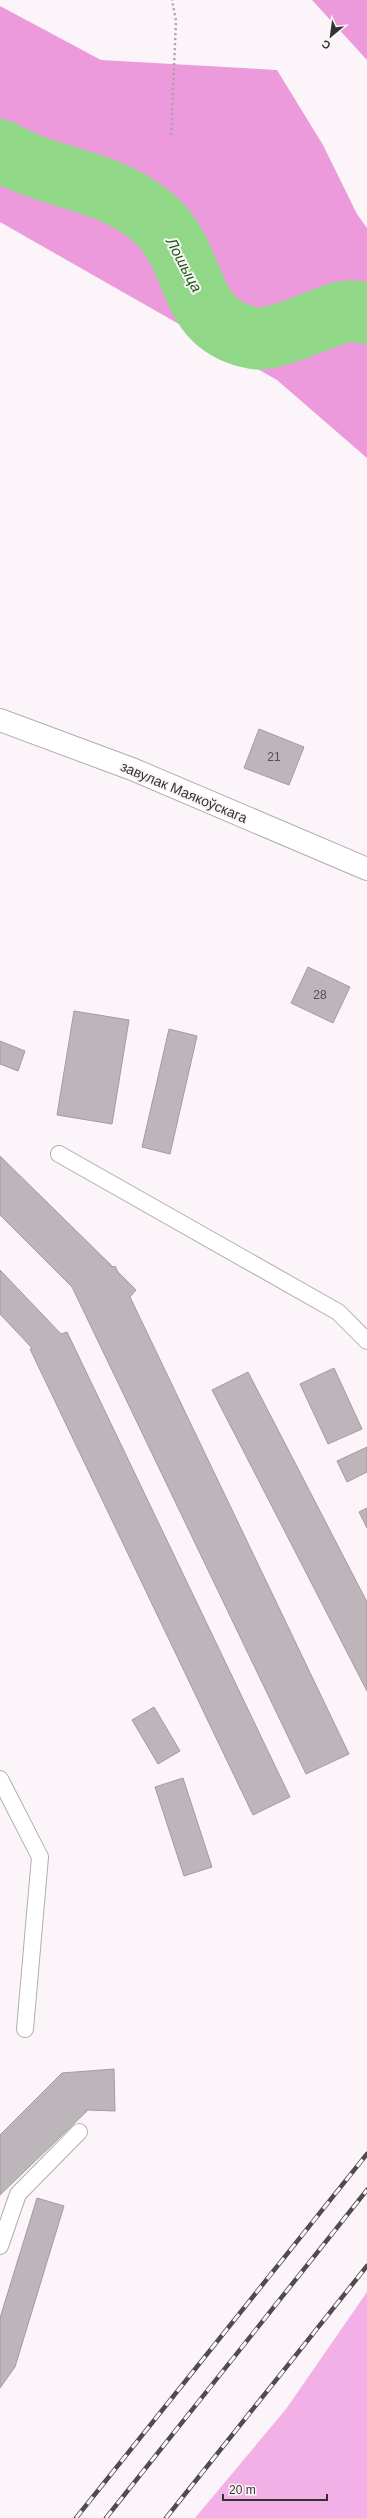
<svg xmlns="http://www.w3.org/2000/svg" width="367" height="2518" font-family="Helvetica,sans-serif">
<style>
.green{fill:#f3b0e6}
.forest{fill:#ec9adc}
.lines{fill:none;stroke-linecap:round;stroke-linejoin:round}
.river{stroke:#91d788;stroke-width:62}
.building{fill:#bcb5ba;stroke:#a29ca1}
.service-casing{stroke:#b3acb1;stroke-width:18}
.minor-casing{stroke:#b3acb1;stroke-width:24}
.path{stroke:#a9a3a7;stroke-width:2.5;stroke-dasharray:2 3;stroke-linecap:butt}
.service{stroke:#fff;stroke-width:16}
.minor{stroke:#fff;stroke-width:22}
.rail-casing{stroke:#4f4b4e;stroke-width:4.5}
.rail{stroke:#fbf4f9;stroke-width:3;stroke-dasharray:9;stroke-linecap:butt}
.labels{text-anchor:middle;stroke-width:4;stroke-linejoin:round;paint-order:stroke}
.number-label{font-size:12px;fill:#565255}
.street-label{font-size:14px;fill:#343133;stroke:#fbf4f9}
.water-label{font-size:15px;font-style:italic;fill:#175b0d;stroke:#fbf4f9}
</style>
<rect width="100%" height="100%" fill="#fbf4f9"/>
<path class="green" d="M367 2292V2518H195L286 2409Z"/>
<g class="forest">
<path d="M312 0H367V60Z"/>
<path d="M0 6 101 60 277 70 323 145 357 214 367 228V458L277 380 0 222Z"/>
</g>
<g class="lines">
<path class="river" d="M0 150C49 180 117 180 159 223 200 265 185 324 253 338 273 343 321 317 343 312 350 310 359 312 367 313"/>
</g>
<g class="building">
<path d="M259 729 304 747 289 785 244 768Z"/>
<path d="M308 967 350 987 333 1023 291 1003Z"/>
<path d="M74 1011 129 1020 112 1124 57 1115Z"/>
<path d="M169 1029 197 1036 170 1154 142 1147Z"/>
<path d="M0 1041 25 1051 18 1071 0 1064Z"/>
<path d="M0 1156 113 1267 115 1266 118 1272 136 1290 130 1297 349 1754 306 1774 72 1287 0 1215Z"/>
<path d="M0 1270 61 1334 67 1332 290 1797 253 1815 30 1349 32 1348 0 1314Z"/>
<path d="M334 1368 362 1429 328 1444 300 1384Z"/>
<path d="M248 1372 367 1602V1691L212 1390Z"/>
<path d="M367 1447V1472L347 1482 337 1461Z"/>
<path d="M367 1508V1528L359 1512Z"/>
<path d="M154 1707 180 1751 158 1764 132 1720Z"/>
<path d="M183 1778 212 1867 184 1876 155 1787Z"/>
<path d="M114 2069 115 2111 88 2110 0 2195V2135L62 2073Z"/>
<path d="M37 2198 64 2206 15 2367 0 2388V2318Z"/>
</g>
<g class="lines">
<g class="service-casing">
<g id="service">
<path d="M59 1154 338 1312 367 1341"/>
<path d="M0 1779 40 1857 25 2029"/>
<path d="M0 2246 18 2194 79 2132"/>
</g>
</g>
<g class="minor-casing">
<path id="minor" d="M0 720 132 769 367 869"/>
</g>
<path class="path" d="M171 135 176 21 172 0"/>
<use href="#service" class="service"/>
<use href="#minor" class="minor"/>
<g class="rail-casing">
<g id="rail">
<path d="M76 2518 367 2154"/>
<path d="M106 2518 367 2190"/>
<path d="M166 2518 367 2266"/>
</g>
</g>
<use href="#rail" class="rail"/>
</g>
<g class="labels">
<g class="number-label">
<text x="274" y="761">21</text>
<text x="320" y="999">28</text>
</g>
<g class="street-label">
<text transform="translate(184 792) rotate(23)" y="5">завулак Маякоўскага</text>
</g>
<g class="water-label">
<text transform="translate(184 265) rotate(62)" y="5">Лошыца</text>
</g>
</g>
<g transform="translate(331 36) rotate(209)" stroke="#fbf4f9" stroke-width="3" paint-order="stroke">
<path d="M0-3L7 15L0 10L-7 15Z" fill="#343133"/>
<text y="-6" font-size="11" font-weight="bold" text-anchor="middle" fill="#343133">С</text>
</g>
<path d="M223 2494v6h104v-6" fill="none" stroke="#343133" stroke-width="2"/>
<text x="229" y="2494" font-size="12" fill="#343133" stroke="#fbf4f9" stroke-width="3" paint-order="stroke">20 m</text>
</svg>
